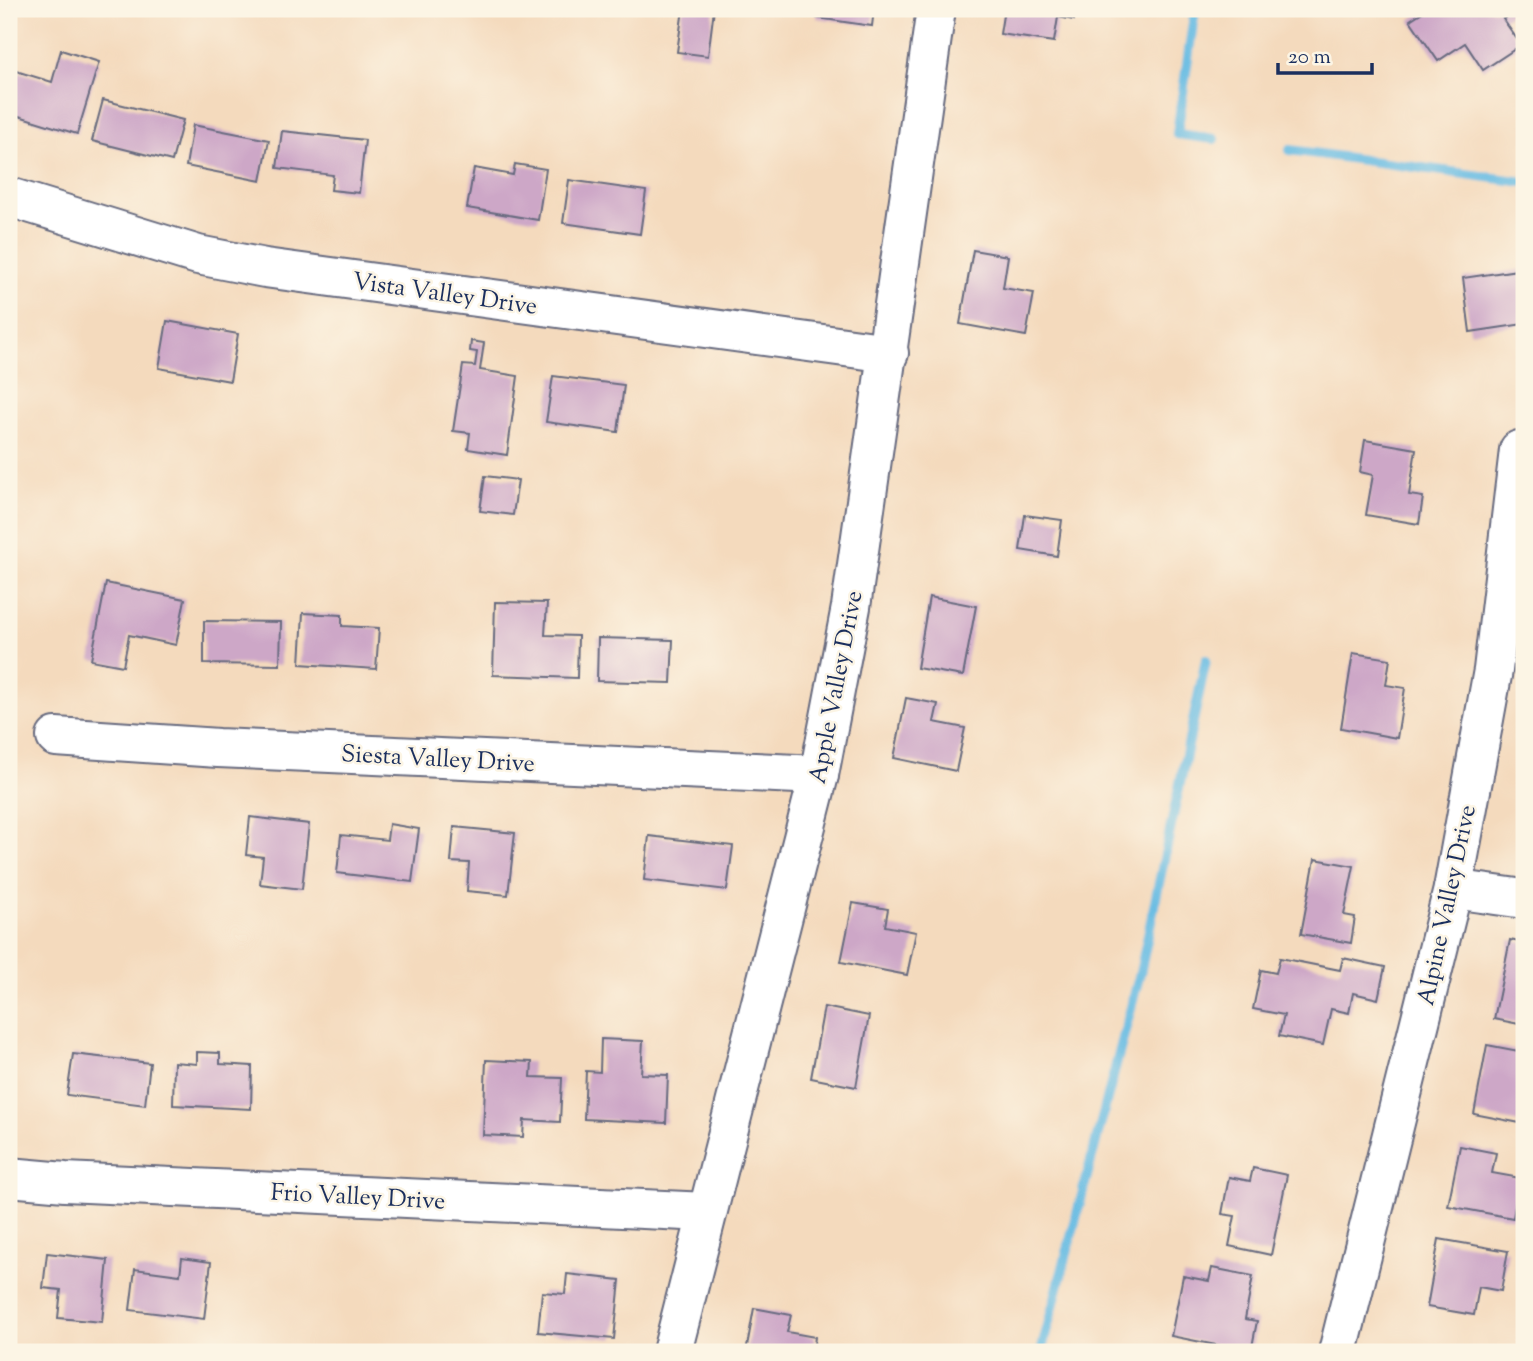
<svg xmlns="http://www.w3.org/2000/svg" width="1533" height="1361" font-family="'Sorts Mill Goudy',serif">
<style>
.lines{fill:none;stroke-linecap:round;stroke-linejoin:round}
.stream{stroke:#66bbe3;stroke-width:10}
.building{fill:#cda7c7}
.minor-casing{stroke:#676b7f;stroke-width:42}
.minor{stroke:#fff;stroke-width:38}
.labels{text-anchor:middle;stroke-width:5;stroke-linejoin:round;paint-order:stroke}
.street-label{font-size:24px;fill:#1b2f5e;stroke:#fcf5e5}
</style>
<rect width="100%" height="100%" fill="#fcf5e5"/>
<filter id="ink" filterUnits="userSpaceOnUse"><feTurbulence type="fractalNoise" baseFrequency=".0143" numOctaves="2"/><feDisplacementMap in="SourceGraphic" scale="14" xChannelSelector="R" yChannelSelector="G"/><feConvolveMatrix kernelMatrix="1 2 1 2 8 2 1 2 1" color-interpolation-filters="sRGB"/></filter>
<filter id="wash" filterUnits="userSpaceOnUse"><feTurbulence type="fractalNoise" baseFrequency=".00686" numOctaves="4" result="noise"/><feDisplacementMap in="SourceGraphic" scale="28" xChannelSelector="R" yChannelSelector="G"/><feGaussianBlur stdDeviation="1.57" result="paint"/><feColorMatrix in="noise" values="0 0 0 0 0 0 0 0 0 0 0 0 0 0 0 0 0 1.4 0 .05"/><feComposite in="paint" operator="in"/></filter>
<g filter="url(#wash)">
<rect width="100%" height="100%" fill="#f4dabd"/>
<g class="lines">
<g class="stream">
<path d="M1195 9 1177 134 1214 139"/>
<path d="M1290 150 1524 182"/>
<path d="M1041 1352 1140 973 1206 660"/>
</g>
</g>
<g id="blocks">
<g class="building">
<path d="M683 9H714L708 56 677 52Z"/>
<path d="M818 9H874L872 26 817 18Z"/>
<path d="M1004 9H1076L1074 20 1058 17 1054 42 1000 34Z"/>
<path d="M1427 9H1519L1503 19 1521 45 1483 70 1465 43 1438 61 1410 20Z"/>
<path d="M61 50 99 62 77 134 9 113V96L16 71 52 82Z"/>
<path d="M103 100 183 120 172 161 92 141Z"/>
<path d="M193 125 269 140 261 181 186 166Z"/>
<path d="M282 131 365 140 359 193 331 190 333 175 277 168Z"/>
<path d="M515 164 546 169 538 220 467 208 474 168 513 175Z"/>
<path d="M569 180 646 191 640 234 563 223Z"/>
<path d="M973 250 1008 256 1003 288 1034 293 1026 336 960 324Z"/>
<path d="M1524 269V324L1470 332 1463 278Z"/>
<path d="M167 321 238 334 230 381 159 368Z"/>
<path d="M471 341 484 343 480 370 518 376 507 455 468 449 470 433 453 431 463 365 475 366 477 352 470 351Z"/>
<path d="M553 376 624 385 618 432 546 422Z"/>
<path d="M1365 440 1416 449 1409 495 1423 497 1419 524 1366 515 1373 475 1360 472Z"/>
<path d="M485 476 518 480 513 515 480 511Z"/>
<path d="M1025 515 1062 520 1057 556 1020 550Z"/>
<path d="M106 583 185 599 176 645 129 635 123 666 91 660Z"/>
<path d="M929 597 976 606 963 676 917 668Z"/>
<path d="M495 602 547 603 545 635 578 636 577 678 493 675Z"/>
<path d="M303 613 342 615V626L379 628 376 669 300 664Z"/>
<path d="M204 621 281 622 280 665 204 664Z"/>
<path d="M598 638 673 640 671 683 597 681Z"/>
<path d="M1353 653 1390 659 1386 685 1405 688 1397 738 1341 728Z"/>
<path d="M906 698 938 704 934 722 965 728 956 771 894 758Z"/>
<path d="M250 817 309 824 302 889 260 884 263 857 246 855Z"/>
<path d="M389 824 419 829 412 882 337 873 341 835 387 840Z"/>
<path d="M454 827 515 833 508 895 467 891 469 863 451 862Z"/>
<path d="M649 836 733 846 727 890 644 880Z"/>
<path d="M1315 859 1354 866 1344 915 1355 917 1351 943 1301 934Z"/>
<path d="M853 903 888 909 885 926 916 932 907 975 841 962Z"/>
<path d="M1510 940 1524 943V1025L1494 1019Z"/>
<path d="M1280 958 1340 970 1343 958 1385 967 1378 999 1353 993 1349 1013 1331 1009 1323 1045 1279 1036 1284 1015 1253 1009 1261 970 1276 973Z"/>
<path d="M824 1007 869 1016 856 1087 811 1078Z"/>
<path d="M601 1039 643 1041 641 1074 668 1075 666 1123 584 1119 586 1071 600 1072Z"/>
<path d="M1487 1045 1524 1052V1101L1520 1123 1474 1114Z"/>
<path d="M197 1052 220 1053V1064L252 1066 251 1109 173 1105 174 1062 197 1064Z"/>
<path d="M73 1054 150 1063 145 1105 67 1095Z"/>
<path d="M486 1060 532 1062 531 1077 562 1078 560 1122 524 1120 523 1137 483 1135Z"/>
<path d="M1460 1146 1496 1153 1492 1173 1520 1178 1513 1218 1448 1206Z"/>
<path d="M1253 1168 1287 1175 1271 1255 1229 1246 1235 1216 1222 1214 1229 1177 1250 1181Z"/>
<path d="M1439 1239 1508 1251 1501 1291 1479 1287 1474 1315 1427 1307Z"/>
<path d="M47 1253 108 1260 102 1322 58 1318 61 1290 43 1288Z"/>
<path d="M182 1258 211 1262 204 1319 130 1310 135 1269 180 1275Z"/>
<path d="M1212 1268 1253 1276 1245 1319 1257 1321 1251 1352 1171 1336 1183 1276 1209 1281Z"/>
<path d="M567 1274 620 1280 614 1339 538 1332 542 1292 565 1294Z"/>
<path d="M754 1308 791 1315 787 1332 815 1337 813 1352H746Z"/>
</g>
</g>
</g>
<g filter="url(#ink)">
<use href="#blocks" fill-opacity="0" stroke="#676b7f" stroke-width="2"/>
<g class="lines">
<g class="minor-casing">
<g id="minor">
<path d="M9 197 198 255 265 268 889 353"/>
<path d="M56 737 218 748 819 775"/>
<path d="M1453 889 1524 899"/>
<path d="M9 1177 65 1182 707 1212"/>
<path d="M672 1352 819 775 851 607 936 9"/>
<path d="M1338 1352 1453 889 1493 670 1519 450 1524 451"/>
</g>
</g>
<use href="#minor" class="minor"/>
</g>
</g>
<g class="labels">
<g class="street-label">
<text transform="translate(445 293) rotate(8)" y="8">Vista Valley Drive</text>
<text transform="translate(835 687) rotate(-79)" y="8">Apple Valley Drive</text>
<text transform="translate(438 758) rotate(3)" y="8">Siesta Valley Drive</text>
<text transform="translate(1446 905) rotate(-78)" y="8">Alpine Valley Drive</text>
<text transform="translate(358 1196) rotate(3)" y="8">Frio Valley Drive</text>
</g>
</g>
<rect width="1533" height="1361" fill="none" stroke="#fcf5e5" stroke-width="35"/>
<path d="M1278 63v10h94v-10" fill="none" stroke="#1b2f5e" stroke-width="3.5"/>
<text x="1288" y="63" font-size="21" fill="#1b2f5e" stroke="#fcf5e5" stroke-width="5" paint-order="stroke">20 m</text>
</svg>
